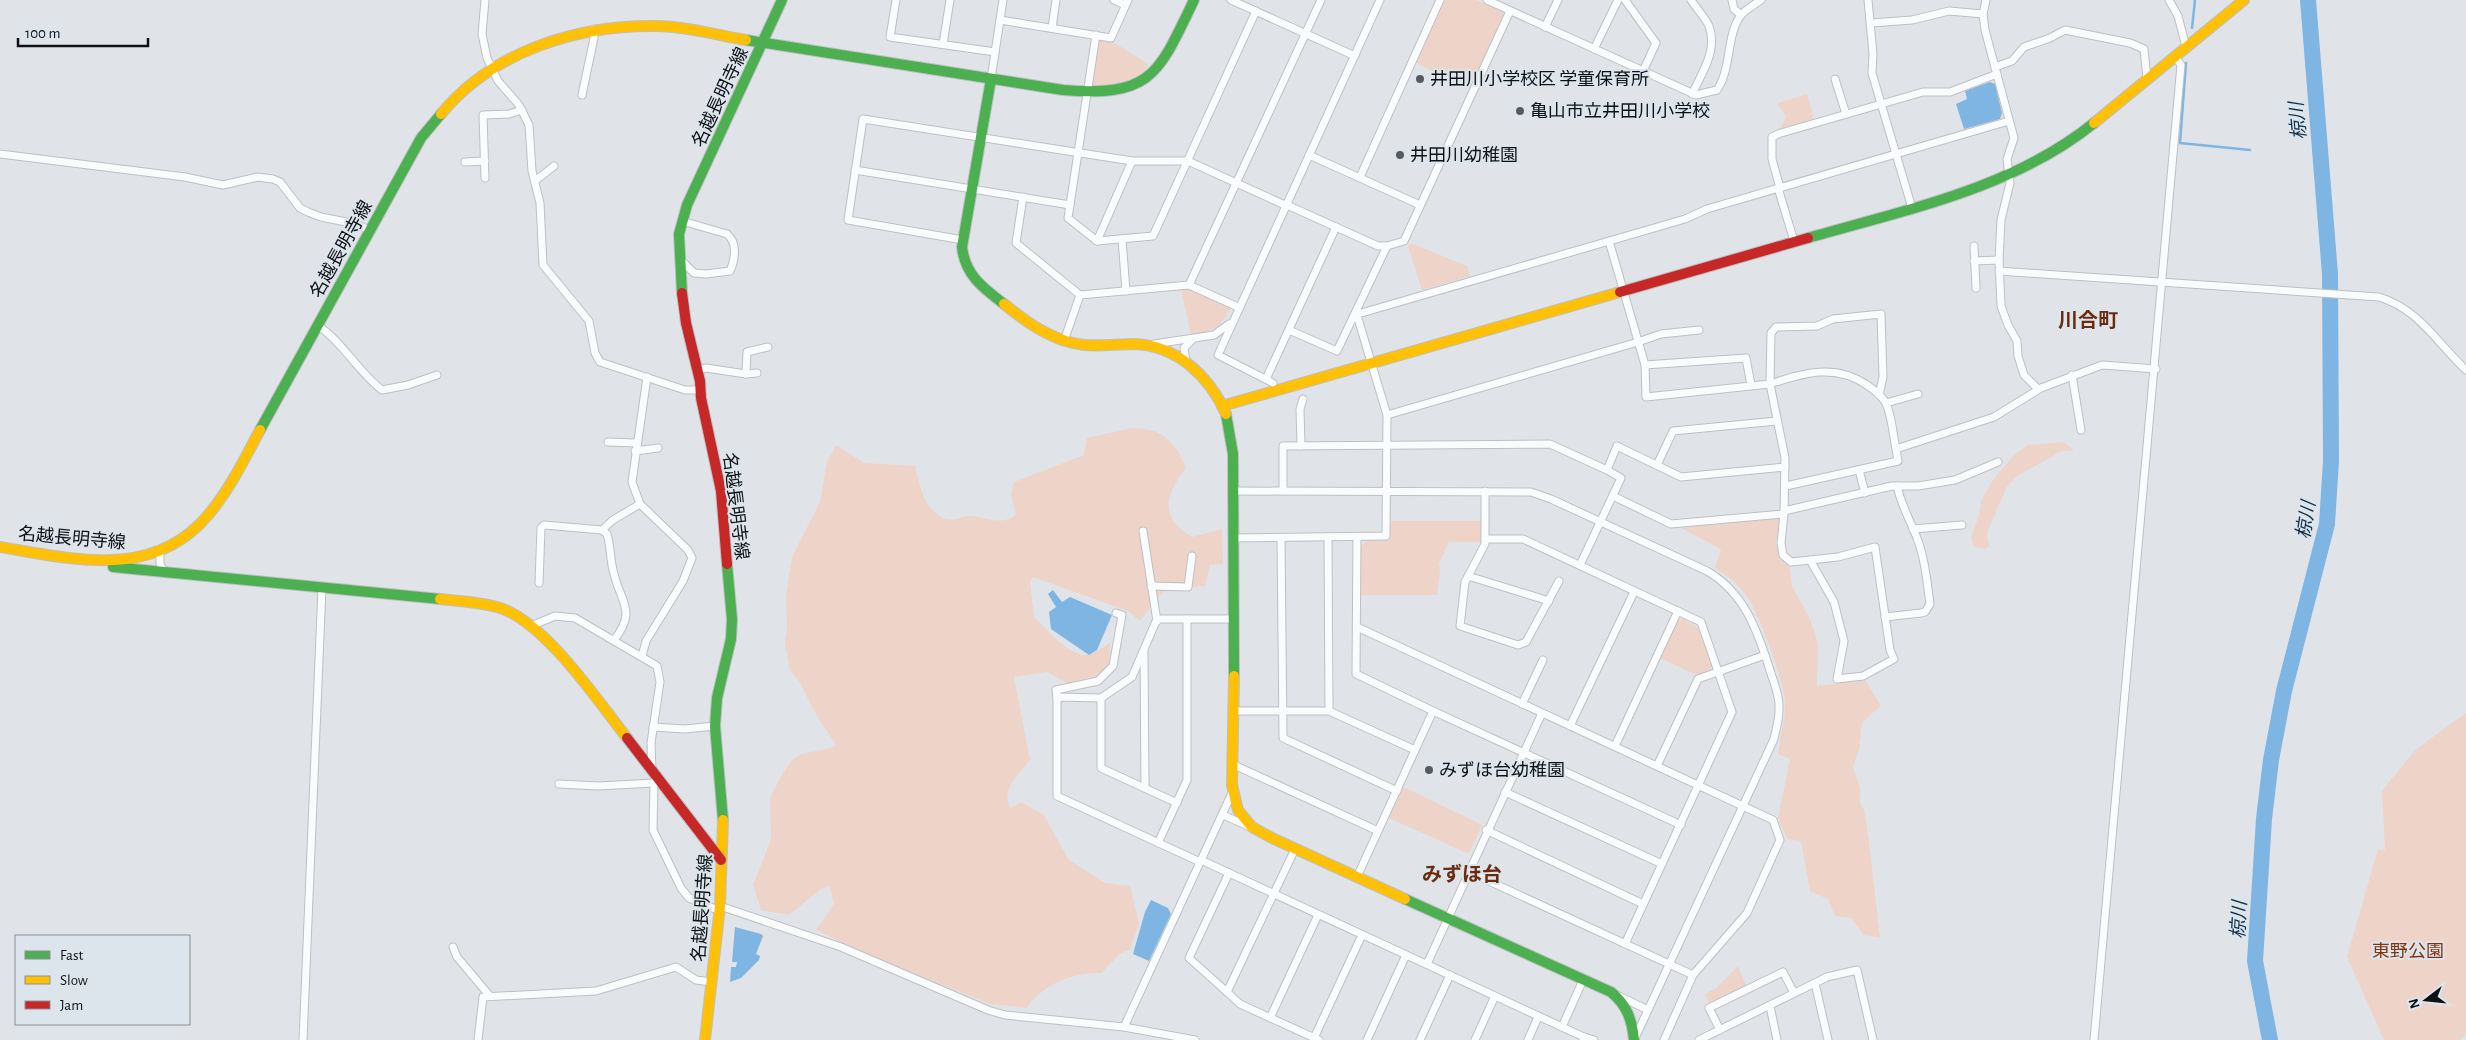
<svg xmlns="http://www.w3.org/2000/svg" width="2466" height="1040" font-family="'Alegreya Sans','Noto Sans JP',sans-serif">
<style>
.green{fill:#eed3c9}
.water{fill:#7fb5e2}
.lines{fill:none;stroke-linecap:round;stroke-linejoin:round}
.stream{stroke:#7fb5e2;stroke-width:2.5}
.river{stroke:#7fb5e2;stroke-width:16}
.street-casing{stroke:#bcc0c3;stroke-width:9}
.fast-casing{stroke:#bcc0c3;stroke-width:12}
.slow-casing{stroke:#bcc0c3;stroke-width:12}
.jam-casing{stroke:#bcc0c3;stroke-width:12}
.street{stroke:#fafbfc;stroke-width:7}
.fast{stroke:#4caf50;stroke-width:10}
.slow{stroke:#ffc107;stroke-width:10}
.jam{stroke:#c62828;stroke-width:10}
.poi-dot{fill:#585b5e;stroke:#dce5ec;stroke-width:2}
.labels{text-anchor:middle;stroke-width:4;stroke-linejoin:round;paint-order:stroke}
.poi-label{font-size:18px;fill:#0e1114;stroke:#dce5ec;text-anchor:start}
.street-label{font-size:18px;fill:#0e1114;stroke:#dce5ec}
.park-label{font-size:18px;fill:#82330c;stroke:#dce5ec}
.water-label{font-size:19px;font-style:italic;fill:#11314b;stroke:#dce5ec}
.quarter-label{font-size:20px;font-weight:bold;fill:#6b2b0e;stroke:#dce5ec}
</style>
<rect width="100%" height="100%" fill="#e0e4e8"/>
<g class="green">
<path d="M1445 0H1476L1502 11 1504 15 1470 89 1416 63Z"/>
<path d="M1101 39 1113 42 1149 65C1137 81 1110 88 1092 88L1098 43Z"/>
<path d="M1807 94 1814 119 1780 129 1786 117 1777 103Z"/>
<path d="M1411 243 1467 266 1470 276 1422 290 1408 246Z"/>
<path d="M1188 288 1231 308C1217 329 1216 331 1191 335L1181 289Z"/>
<path d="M1132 428C1162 428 1175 441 1186 468 1165 494 1159 518 1192 537L1222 529 1223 564 1210 565 1205 586 1168 589 1157 598 1140 621 1128 611 1033 577 1030 583 1034 617C1044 627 1070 656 1085 655 1095 654 1102 648 1110 643L1109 666 1097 676 1067 683 1047 672 1014 677 1030 760C1020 773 999 791 1011 808L1021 802 1044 815 1068 859 1105 883 1130 886 1139 923 1130 950 1121 953 1101 973C1070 973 1045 984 1026 1008L991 1004 880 960 816 930 834 904 830 886 821 889 789 915 761 910 753 885 771 840 770 799 772 793C781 779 788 757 805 753 817 750 823 752 836 745L817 716 799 681 790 670 785 643 787 629 786 595 792 557 820 502 827 462 836 445 864 463 915 466C920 484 922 503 938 515 949 525 959 516 971 516 986 517 1003 527 1016 514L1011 494 1014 482 1084 455 1087 438Z"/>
<path d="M2063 442 2074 450 2062 451 2017 476 2007 486 1987 533 1989 546 1985 549 1973 546 1971 537 1979 515 1981 501 1993 480 2013 456 2028 445Z"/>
<path d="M1776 518 1780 521 1776 542 1779 559 1790 567 1792 586 1809 617 1815 633 1818 647 1817 686 1865 680 1881 706 1862 722 1859 749 1853 767 1860 788V803L1864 810 1869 841 1880 938 1864 935 1851 918 1835 916 1828 899 1810 891 1801 841 1787 839 1778 818 1790 759 1778 754C1780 736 1786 718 1785 701 1784 680 1758 613 1747 596 1739 585 1727 575 1715 568L1721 549 1681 528Z"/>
<path d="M1391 521H1481V542H1449L1439 563 1440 572 1437 595H1360L1361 546 1366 541 1390 540Z"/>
<path d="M1683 619 1698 628 1712 666 1709 672 1698 676 1660 658 1678 620Z"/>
<path d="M2466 713V1035L2459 1040H2384L2347 957 2378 849 2385 850 2382 791 2415 750Z"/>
<path d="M1404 787 1482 825 1469 854 1389 818Z"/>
<path d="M1738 966 1746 985 1709 1004 1705 994 1716 988Z"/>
</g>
<g class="water">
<path d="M1990 82 1995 84 2002 113 2000 119 1964 129 1956 104 1967 99 1965 91Z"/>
<path d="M1053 590 1062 602 1070 597 1112 615 1097 650 1089 655 1051 629 1049 612 1056 607 1048 594Z"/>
<path d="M1151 900 1168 908 1171 914 1149 961 1133 954 1145 912Z"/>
<path d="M735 927 761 934 763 936 756 954 760 956 759 960 741 978 730 982 731 967H736L737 962H732Z"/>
</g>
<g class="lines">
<g class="stream">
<path d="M2192 28 2195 0"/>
<path d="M2186 63 2180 143 2250 150"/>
</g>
<path class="river" d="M2270 1040 2255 961 2264 819 2271 760 2284 691 2327 524 2331 461 2330 274 2308 0"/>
<g class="street-casing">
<g id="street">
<path d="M485 0 482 34 487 58 498 81 519 105 529 125 532 171 540 203 543 265 589 321 595 353 600 362 685 390H699"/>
<path d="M896 0 890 37 995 52"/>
<path d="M1114 0 1125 5"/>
<path d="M1231 0 1355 56"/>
<path d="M1487 0 1696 95 1717 90C1732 69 1726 32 1742 14 1747 9 1755 4 1761 0"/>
<path d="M1625 0 1656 43 1643 71"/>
<path d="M1691 0C1696 8 1705 17 1709 26 1718 50 1702 73 1692 94"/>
<path d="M1732 0 1734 9 1741 15"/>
<path d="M1868 0 1873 54 1872 73 1912 208"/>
<path d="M1986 0 1983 14 1985 30 2014 138 2007 159 2010 183 2001 220 1999 260 2001 306 2008 325 2017 341 2018 356 2024 375 2038 389"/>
<path d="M2169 0 2178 16 2186 47"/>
<path d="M1000 20 1111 38 1128 0"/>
<path d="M1871 23 1912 20 1949 11 1983 14"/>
<path d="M1545 27 1558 0"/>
<path d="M1052 28 1056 0"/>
<path d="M1096 35 1068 218 1097 241 1153 236 1256 11"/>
<path d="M943 44 950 0"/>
<path d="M1594 49 1618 0"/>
<path d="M1995 67 2012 61 2024 47 2050 38 2065 30 2130 43 2144 49 2147 78"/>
<path d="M991 79 1003 0"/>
<path d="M1835 79 1846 114"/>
<path d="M582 95 594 38 593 29"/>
<path d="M0 154 185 177 223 185 258 177 273 179 280 182 300 208 308 212 321 217 356 224 369 230"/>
<path d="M1309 155 1420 205"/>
<path d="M465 162 485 161"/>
<path d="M855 170 1070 205"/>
<path d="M1360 177 1440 0"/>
<path d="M485 178 483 115 509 114 522 110"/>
<path d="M535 181 554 166"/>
<path d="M1778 188 1794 241"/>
<path d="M1780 188 1772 159V137L1778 134 1923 92H1950L1997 74"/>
<path d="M1023 197 1016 243 1080 295 1189 285 1238 307"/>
<path d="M1287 205 1378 246H1387"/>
<path d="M1122 239 1126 291"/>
<path d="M963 240 848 220 863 119 1132 161H1188L1287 206"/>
<path d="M1097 241 1132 161"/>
<path d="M1609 241 1645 365 1646 397 1770 384 1785 458 1784 514 1671 524 1613 496"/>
<path d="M1974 246 1976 288"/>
<path d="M681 260 694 273 706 274 730 271C735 260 738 243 727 234L682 221"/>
<path d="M1974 261 1999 260"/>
<path d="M1999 271 2379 297C2419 309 2437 343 2466 370"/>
<path d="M1189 285 1321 0"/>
<path d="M1358 314 1685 219 1707 209 2009 121"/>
<path d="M317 325C343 342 358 372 382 390L408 385 437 375"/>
<path d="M1289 330 1337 351 1387 246 1404 241 1510 11"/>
<path d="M1064 341 1080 295"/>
<path d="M1154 344 1214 335 1229 324"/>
<path d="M1186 362 1184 348 1193 339"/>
<path d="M1645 365 1746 358 1751 385"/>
<path d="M697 370 706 368 746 374 747 352 768 347"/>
<path d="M746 374 757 373"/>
<path d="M2072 375 2081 430"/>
<path d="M1266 379 1336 227"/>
<path d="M1273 383 1218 355 1380 0"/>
<path d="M1879 395 1883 377 1881 314 1833 319 1817 326 1776 327 1771 333 1770 384C1804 373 1835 363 1867 385 1873 389 1882 396 1886 403 1892 417 1893 435 1896 449"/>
<path d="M1886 403 1918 394"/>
<path d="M1387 415 1638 342 1661 334 1699 330"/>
<path d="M608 442 636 443"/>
<path d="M1301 446 1300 409 1303 399"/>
<path d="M635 451 658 448"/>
<path d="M1657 465 1673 431 1777 421"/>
<path d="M1859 470 1865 493"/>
<path d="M1786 486 1898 461 1896 449 1994 417 2041 388 2102 365 2156 369"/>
<path d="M1233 491 1531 492 1551 499 1707 571C1743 592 1756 627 1768 664 1771 675 1776 686 1778 697 1781 711 1777 726 1774 739L1635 1038"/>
<path d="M1283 491V446L1550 444 1607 470"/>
<path d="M1485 491V539H1523L1701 622 1732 712 1625 944"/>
<path d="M1784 511 1892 486H1918L1955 480 1998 462"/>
<path d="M1784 514 1781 543 1783 555 1791 562 1838 557 1875 547 1890 650 1894 659 1863 676 1837 679 1844 641 1834 602 1810 560"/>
<path d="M1913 529 1962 525"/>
<path d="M602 530 607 534C611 547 610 561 614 574 621 603 637 611 614 640"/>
<path d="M1143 531 1157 621"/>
<path d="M1328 537 1329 711"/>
<path d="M1233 538 1386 536 1387 415 1356 312"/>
<path d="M1281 538 1283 738 1397 791"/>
<path d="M1485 539V544L1465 582 1460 626 1518 645 1526 642 1559 581"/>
<path d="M160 552V563L164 573"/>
<path d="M1580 565 1621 478 1607 470 1617 446 1681 477 1785 467"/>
<path d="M1468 576 1549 601"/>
<path d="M539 583 541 528 544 525 602 530 613 520 640 504"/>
<path d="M1151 586 1188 587 1192 556"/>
<path d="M1885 617 1921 613 1925 612 1930 604C1927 582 1925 559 1917 538 1910 520 1901 505 1897 486"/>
<path d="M531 626 555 616 575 618 657 666 660 682 651 743 652 771"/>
<path d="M1357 627 1773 820 1780 840 1747 913 1693 975"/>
<path d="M1144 651 1145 788"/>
<path d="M642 656 646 641 683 581 692 558 688 550 640 504 632 482 647 377"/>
<path d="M1057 697 1056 690 1098 681 1113 666 1122 615 1116 613"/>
<path d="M1101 698V768L1177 803"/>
<path d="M1522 704 1543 660"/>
<path d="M1234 711H1329L1415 750"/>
<path d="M1433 711 1681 825"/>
<path d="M1570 726 1634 592"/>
<path d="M653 727 685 729 715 726"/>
<path d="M1615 746 1678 611"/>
<path d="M1234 765 1378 831"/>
<path d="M1657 766 1698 679 1765 655"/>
<path d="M658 779 654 783 653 830 681 888 689 898 720 911"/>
<path d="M559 784 598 786 654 783"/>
<path d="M1505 792 1662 864"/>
<path d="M1223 815 1250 827"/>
<path d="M1486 830 1643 904"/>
<path d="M1158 843 1187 780V619"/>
<path d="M1295 849 1227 992 1240 1004 1319 1040"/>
<path d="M1201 860 1229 873"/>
<path d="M1200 862 1057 796V697L1101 698 1132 677 1157 619H1233"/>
<path d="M1467 871 1693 975 1664 1040"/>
<path d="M1357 877 1433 711 1356 674 1357 537"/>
<path d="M720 906 841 947 988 1010 1005 1015 1124 1027 1232 793"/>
<path d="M453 947 457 957 489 995"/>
<path d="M1427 964 1542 713"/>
<path d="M1815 983 1827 977 1857 970 1873 1040"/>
<path d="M1227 992 1189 958 1229 873 1562 1027 1584 1037 1583 1040"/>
<path d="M1619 996 1648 1010"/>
<path d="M1770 1006 1777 1040"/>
<path d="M1270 1018 1318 915"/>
<path d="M1124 1027 1195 1040"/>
<path d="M1562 1027 1583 980"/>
<path d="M1720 1030 1709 1008 1713 1006 1783 972 1794 993"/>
<path d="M1584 1037 1594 1040"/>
<path d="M1314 1038 1362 935"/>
<path d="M303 1040 322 588"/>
<path d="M478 1040 483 997 596 991 676 967 696 980 712 982"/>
<path d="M1367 1040 1406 955"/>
<path d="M1420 1040 1450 975"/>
<path d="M1475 1040 1495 996"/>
<path d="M1528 1040 1538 1017"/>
<path d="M1699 1040 1815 983 1828 1040"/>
<path d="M2094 1040 2181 65 2175 56"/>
</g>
</g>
<g class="fast-casing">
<g id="fast">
<path d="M746 40 1063 90C1152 97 1158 75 1194 0"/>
<path d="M991 79 962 247C965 275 983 288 1004 304"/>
<path d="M1808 238C1905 210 2014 188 2094 123"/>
<path d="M682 293 679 234 687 205 782 0"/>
<path d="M1226 414 1233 454 1234 676"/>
<path d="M260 430 421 138 441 114"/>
<path d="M113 567 440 599"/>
<path d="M723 820 715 726 717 698 731 639 732 619 727 564"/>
<path d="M1405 899 1611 992C1627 1005 1632 1020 1634 1040"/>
</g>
</g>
<g class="slow-casing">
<g id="slow">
<path d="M441 114C493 51 577 25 656 26 685 26 717 35 746 40"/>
<path d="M2094 123 2244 0"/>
<path d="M1004 304C1025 321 1047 337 1073 343 1093 348 1114 344 1134 344 1177 345 1210 377 1226 414"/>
<path d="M1222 406 1620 292"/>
<path d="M0 547C73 559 154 581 209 514 230 489 245 458 260 430"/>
<path d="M440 599C459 601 479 602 497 607 543 619 598 701 627 738"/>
<path d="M1234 676 1232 785 1238 810 1252 827 1272 838 1405 899"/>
<path d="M705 1040 720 906 723 820"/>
</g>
</g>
<g class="jam-casing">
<g id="jam">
<path d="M1620 292 1808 238"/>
<path d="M682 293 686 323 700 381 701 398 721 491 727 564"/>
<path d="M627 738 721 860"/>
</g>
</g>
<use href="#street" class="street"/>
<use href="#fast" class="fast"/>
<use href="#slow" class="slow"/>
<use href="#jam" class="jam"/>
</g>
<g class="poi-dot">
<circle cx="1420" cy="79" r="5"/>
<circle cx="1520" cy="111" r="5"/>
<circle cx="1400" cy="155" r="5"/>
<circle cx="1429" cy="770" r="5"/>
</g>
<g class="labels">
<g class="poi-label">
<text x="1430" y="85">井田川小学校区 学童保育所</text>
<text x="1530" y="117">亀山市立井田川小学校</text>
<text x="1410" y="161">井田川幼稚園</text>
<text x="1439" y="776">みずほ台幼稚園</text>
</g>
<g class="street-label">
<text transform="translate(720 97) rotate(-65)" y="6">名越長明寺線</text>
<text transform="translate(341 249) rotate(-61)" y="6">名越長明寺線</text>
<text transform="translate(736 506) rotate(83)" y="6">名越長明寺線</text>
<text transform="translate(72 538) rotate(5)" y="6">名越長明寺線</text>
<text transform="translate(702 908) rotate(-86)" y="6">名越長明寺線</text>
</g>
<g class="park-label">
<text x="2408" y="957">東野公園</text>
</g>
<g class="water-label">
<text transform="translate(2297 121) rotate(-95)" y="7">椋川</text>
<text transform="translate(2305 520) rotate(-81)" y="7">椋川</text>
<text transform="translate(2238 920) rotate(-87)" y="7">椋川</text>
</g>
<g class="quarter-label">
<text x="2088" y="327">川合町</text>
<text x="1462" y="881">みずほ台</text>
</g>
</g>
<rect x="15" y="935" width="175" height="90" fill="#dce5ec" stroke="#8a9096"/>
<rect x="25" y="951" width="25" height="8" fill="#4caf50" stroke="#8a9096"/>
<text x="60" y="960" font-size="15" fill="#0e1114">Fast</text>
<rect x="25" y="976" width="25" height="8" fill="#ffc107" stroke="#8a9096"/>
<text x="60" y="985" font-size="15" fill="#0e1114">Slow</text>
<rect x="25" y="1001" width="25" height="8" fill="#c62828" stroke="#8a9096"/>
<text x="60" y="1010" font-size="15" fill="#0e1114">Jam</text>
<g transform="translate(2426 1000) rotate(254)" stroke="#dce5ec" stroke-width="4" paint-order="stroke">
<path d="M0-4L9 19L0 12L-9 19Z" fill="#0e1114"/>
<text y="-8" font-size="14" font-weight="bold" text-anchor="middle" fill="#0e1114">N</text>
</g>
<path d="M18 38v8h130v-8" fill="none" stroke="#0e1114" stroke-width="2.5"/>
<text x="25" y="38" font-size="15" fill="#0e1114" stroke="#dce5ec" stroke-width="4" paint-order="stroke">100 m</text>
</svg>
